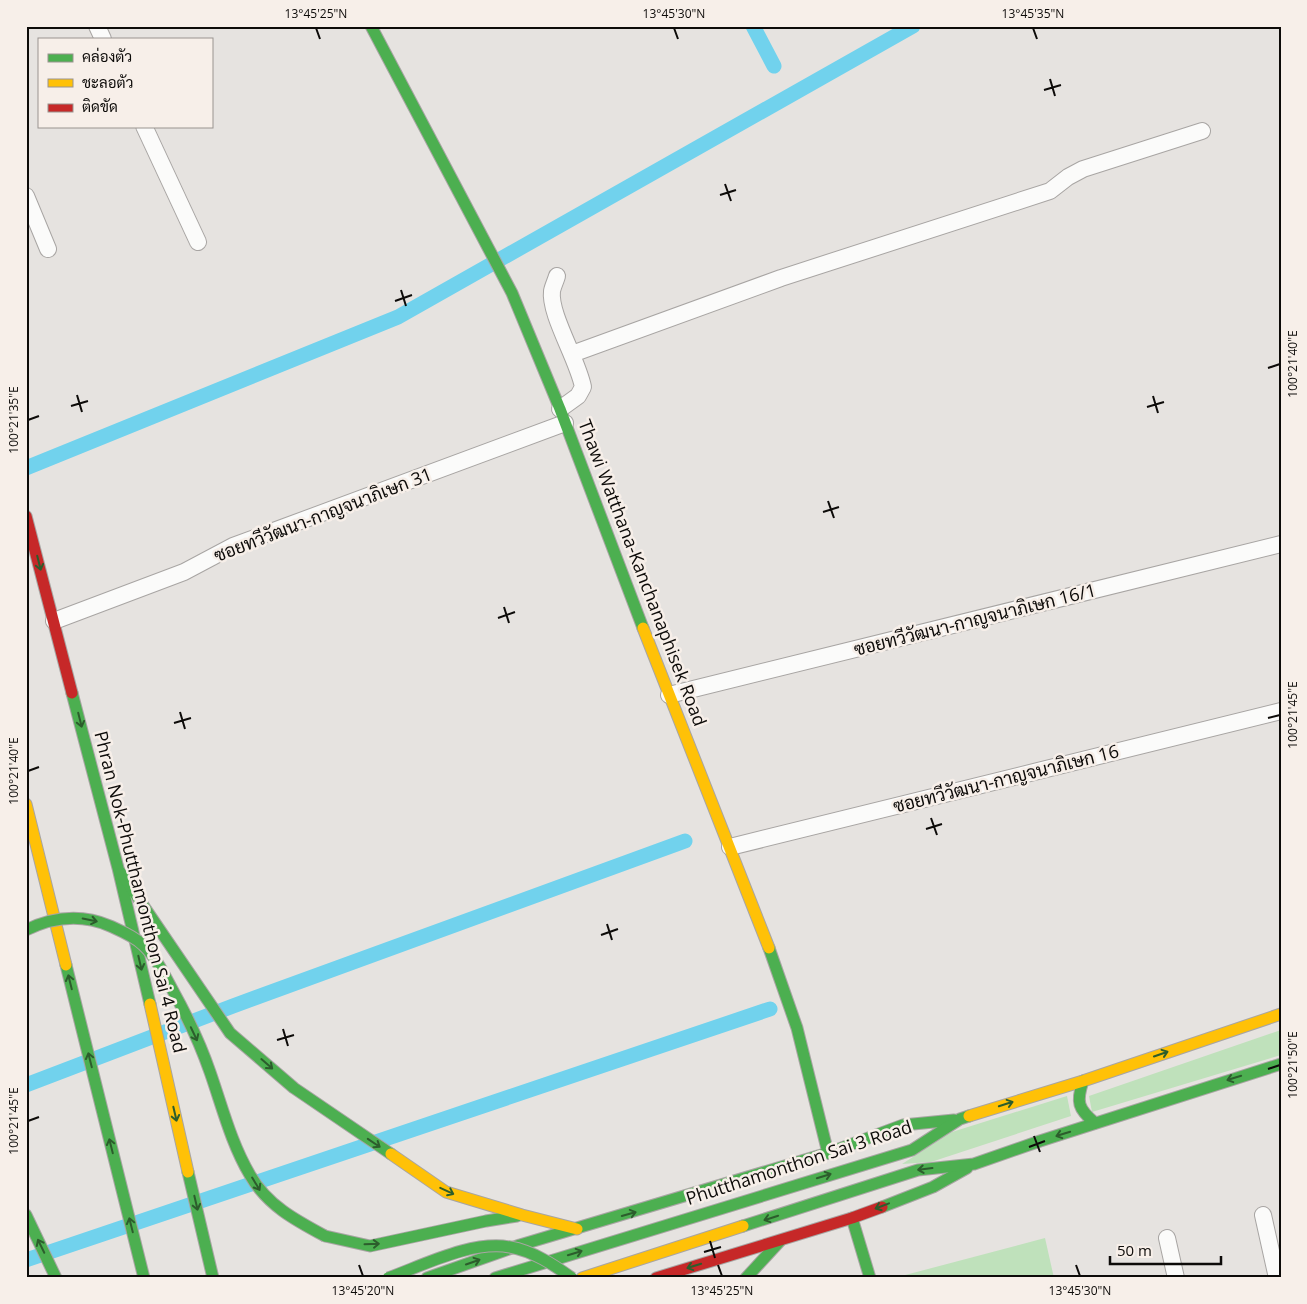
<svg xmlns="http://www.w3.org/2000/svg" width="1307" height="1304" font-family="'Open Sans',Sarabun,sans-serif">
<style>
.green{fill:#bfe1bb}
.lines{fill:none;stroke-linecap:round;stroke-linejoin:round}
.canal{stroke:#71d2ed;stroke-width:15}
.street-casing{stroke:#a8a5a3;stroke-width:18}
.fast-casing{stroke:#a8a5a3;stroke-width:13}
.slow-casing{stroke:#a8a5a3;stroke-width:13}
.jam-casing{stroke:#a8a5a3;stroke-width:13}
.street{stroke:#fbfbfa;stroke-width:16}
.fast{stroke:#4caf50;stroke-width:11}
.slow{stroke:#ffc107;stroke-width:11}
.jam{stroke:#c62828;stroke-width:11}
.fast-bridge-casing{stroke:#a8a5a3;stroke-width:13;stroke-linecap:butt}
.fast-bridge{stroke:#4caf50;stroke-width:11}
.oneway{stroke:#2c5d2c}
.ticks{fill:none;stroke:#0d0b09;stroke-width:2}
.labels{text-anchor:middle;stroke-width:5;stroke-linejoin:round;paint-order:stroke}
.street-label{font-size:18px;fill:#0d0b09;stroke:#f7efe9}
.neatline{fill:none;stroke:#0d0b09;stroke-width:2}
.ticks-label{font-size:12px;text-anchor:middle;fill:#0d0b09}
</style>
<rect width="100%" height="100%" fill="#e6e3e0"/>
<g class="green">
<path d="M1281 1030V1055L1092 1112 1089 1096Z"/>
<path d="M1067 1096 1071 1116 931 1162 902 1164 952 1132Z"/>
<path d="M1045 1238 1054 1278H894Z"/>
</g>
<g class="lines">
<g class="canal">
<path d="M753 26 774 66"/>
<path d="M26 468 398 317 913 26"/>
<path d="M26 1085 233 1006 685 841"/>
<path d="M26 1260 770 1009"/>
</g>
<g class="street-casing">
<g id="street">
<path d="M97 26 103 39"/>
<path d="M144 126 198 242"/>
<path d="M26 196 48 249"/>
<path d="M557 276C556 280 553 286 552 291 549 314 578 360 583 387L578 396 560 409"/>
<path d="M572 354 781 278 1050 191 1068 177 1083 169 1202 131"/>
<path d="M54 621 184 572 233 546 565 423"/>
<path d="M669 695 1281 544"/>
<path d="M730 847 1281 711"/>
<path d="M1263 1215 1277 1278"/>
<path d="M1167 1238 1176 1278"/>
</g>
</g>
<g class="fast-casing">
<g id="fast">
<path d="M371 26 512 293 560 409 643 628"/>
<path d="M72 693 118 868 150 1004"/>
<path d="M121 873 230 1033 294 1088 391 1154"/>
<path d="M769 948 797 1028 828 1153"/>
<path d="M66 965 144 1278"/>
<path d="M1083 1081C1076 1102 1078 1109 1095 1123"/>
<path d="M188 1172 213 1278"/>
<path d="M882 1207 933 1187 967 1168"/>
<path d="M26 1215 56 1278"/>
<path d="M852 1218 870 1278"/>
<path d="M743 1226 918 1170 974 1164 1040 1141 1281 1064"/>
<path d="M325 1236 370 1246 486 1221 517 1216"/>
<path d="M427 1278 520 1245 828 1153 903 1125 954 1120"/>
<path d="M495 1278 912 1150 960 1119 969 1116"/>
<path d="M746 1278 780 1241"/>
</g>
</g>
<g class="slow-casing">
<g id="slow">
<path d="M643 628 769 948"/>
<path d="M26 804 66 965"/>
<path d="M150 1004 188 1172"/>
<path d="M969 1116 1083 1081 1281 1014"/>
<path d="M391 1154 446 1192 522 1215 577 1229"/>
<path d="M582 1278 743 1226"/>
</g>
</g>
<g class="jam-casing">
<g id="jam">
<path d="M26 516 72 693"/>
<path d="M656 1278 852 1218 882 1207"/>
</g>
</g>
<use href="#street" class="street"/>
<use href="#fast" class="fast"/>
<use href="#slow" class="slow"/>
<use href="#jam" class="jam"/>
<g class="fast-bridge-casing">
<g id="fast-bridge">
<path d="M26 930C53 917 82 914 110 926 121 931 134 936 143 945 156 957 164 974 172 989 187 1016 200 1043 210 1072 222 1106 231 1143 250 1175 267 1205 295 1220 325 1236"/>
<path d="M388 1278C424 1265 472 1240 510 1247 533 1251 554 1265 572 1278"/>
</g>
</g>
<use href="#fast-bridge" class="fast-bridge"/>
</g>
<defs><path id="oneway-shaft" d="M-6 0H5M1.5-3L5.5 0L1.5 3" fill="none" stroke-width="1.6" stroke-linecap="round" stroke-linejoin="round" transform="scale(1.25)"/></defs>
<g class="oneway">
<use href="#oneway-shaft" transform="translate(39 563) rotate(76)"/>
<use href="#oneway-shaft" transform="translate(80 720) rotate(76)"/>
<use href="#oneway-shaft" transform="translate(90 920) rotate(12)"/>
<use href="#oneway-shaft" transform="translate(140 963) rotate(77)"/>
<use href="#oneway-shaft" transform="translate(70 982) rotate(-104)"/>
<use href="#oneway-shaft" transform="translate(194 1034) rotate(65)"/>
<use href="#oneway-shaft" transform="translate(1161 1054) rotate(-19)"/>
<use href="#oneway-shaft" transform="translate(90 1060) rotate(-104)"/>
<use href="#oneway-shaft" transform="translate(267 1064) rotate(41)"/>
<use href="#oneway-shaft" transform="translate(1234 1078) rotate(163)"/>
<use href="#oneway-shaft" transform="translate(1006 1104) rotate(-18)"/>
<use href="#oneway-shaft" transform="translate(175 1114) rotate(77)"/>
<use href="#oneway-shaft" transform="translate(1063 1134) rotate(163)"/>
<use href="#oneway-shaft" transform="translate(374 1143) rotate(34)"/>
<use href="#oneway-shaft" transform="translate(111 1146) rotate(-104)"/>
<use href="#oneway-shaft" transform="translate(925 1169) rotate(173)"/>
<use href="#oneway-shaft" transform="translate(824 1176) rotate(-17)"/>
<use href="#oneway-shaft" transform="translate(256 1184) rotate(59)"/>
<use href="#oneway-shaft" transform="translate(447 1191) rotate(25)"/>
<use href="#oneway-shaft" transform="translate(196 1203) rotate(77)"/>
<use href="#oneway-shaft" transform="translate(882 1206) rotate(159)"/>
<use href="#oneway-shaft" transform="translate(629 1214) rotate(-16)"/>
<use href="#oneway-shaft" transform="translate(771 1218) rotate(162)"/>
<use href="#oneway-shaft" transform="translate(131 1225) rotate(-104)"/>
<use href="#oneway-shaft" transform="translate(372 1244) rotate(-2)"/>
<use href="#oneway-shaft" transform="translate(41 1246) rotate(-116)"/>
<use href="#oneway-shaft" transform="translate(575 1253) rotate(-17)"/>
<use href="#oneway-shaft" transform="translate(473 1262) rotate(-19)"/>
<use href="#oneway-shaft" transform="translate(694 1266) rotate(163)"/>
</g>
<path class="ticks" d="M316 28 320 39M674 28 678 39M1033 28 1037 39M1050 79 1055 96M1044 90 1061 85M725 184 731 201M720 195 736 190M401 290 406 306M395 301 412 295M1268 368 1280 364M77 395 82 412M1153 396 1158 413M71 406 88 401M1147 407 1164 402M28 420 39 416M828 501 834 518M823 512 839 507M504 607 509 623M498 618 515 612M180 712 185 729M1268 718 1280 715M174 723 191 718M28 771 39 767M931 818 937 835M926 829 942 824M607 924 612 940M601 935 618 929M283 1029 288 1046M277 1040 294 1035M1268 1069 1280 1065M28 1121 39 1117M1034 1136 1040 1152M1029 1147 1045 1141M710 1241 715 1258M704 1252 721 1247M359 1265 363 1276M718 1265 722 1276M1076 1265 1080 1276"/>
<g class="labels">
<g class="street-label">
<text transform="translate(323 515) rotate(-21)" y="6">ซอยทวีวัฒนา-กาญจนาภิเษก 31</text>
<text transform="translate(642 573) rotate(69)" y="6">Thawi Watthana-Kanchanaphisek Road</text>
<text transform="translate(975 620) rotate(-14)" y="6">ซอยทวีวัฒนา-กาญจนาภิเษก 16/1</text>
<text transform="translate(1006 779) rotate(-14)" y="6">ซอยทวีวัฒนา-กาญจนาภิเษก 16</text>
<text transform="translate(140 892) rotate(76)" y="6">Phran Nok-Phutthamonthon Sai 4 Road</text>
<text transform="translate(799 1163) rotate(-18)" y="6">Phutthamonthon Sai 3 Road</text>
</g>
</g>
<rect width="1307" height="1304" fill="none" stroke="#f7efe9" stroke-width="55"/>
<rect x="38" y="38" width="175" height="90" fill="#f7efe9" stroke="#99948f"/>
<rect x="48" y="54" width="25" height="8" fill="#4caf50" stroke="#99948f"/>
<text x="82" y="62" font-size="15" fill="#0d0b09">คล่องตัว</text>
<rect x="48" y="79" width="25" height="8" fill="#ffc107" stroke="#99948f"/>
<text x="82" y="88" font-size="15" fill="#0d0b09">ชะลอตัว</text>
<rect x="48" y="104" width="25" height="8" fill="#c62828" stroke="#99948f"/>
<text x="82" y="112" font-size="15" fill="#0d0b09">ติดขัด</text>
<path d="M1110 1256v8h111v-8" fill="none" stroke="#0d0b09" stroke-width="2.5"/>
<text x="1117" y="1256" font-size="15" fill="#0d0b09" stroke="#f7efe9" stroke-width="4" paint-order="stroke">50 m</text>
<rect x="28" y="28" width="1252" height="1248" class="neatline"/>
<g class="ticks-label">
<text x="316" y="18">13°45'25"N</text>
<text x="674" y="18">13°45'30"N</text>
<text x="1033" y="18">13°45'35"N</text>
<text transform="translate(1293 364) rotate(-90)" y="4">100°21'40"E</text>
<text transform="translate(14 420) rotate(-90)" y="4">100°21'35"E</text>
<text transform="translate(1293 715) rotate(-90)" y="4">100°21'45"E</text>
<text transform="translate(14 771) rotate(-90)" y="4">100°21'40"E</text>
<text transform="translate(1293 1065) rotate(-90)" y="4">100°21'50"E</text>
<text transform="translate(14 1121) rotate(-90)" y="4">100°21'45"E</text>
<text x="363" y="1295">13°45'20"N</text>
<text x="722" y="1295">13°45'25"N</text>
<text x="1080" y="1295">13°45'30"N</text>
</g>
</svg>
